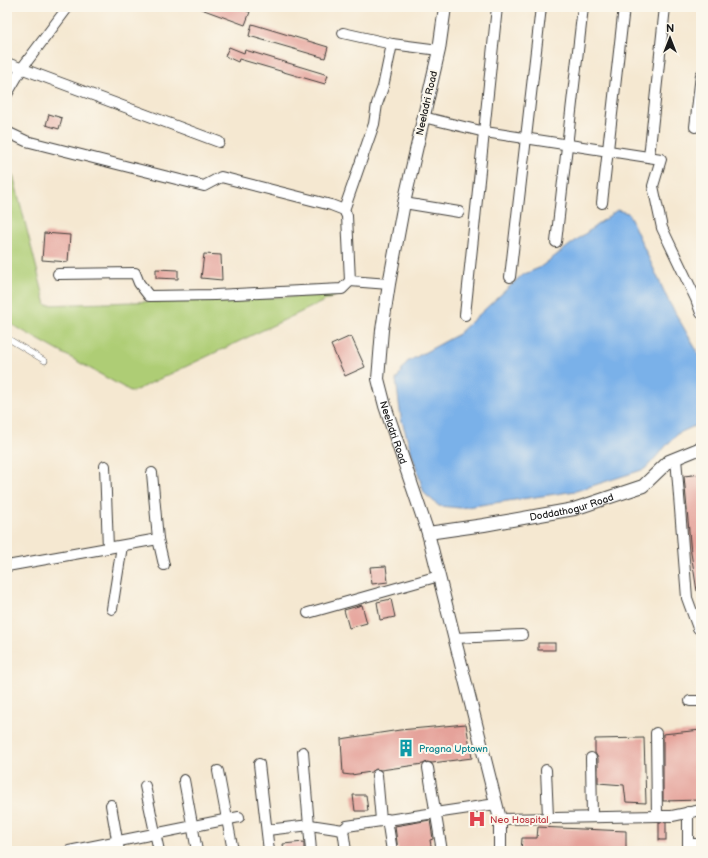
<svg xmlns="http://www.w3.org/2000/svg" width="708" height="858" font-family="'Balsamiq Sans',sans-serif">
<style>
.green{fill:#aecd75;stroke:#657448}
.water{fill:#7ab1e9;stroke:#4b6682}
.building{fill:#e5a29a}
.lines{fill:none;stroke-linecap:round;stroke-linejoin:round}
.service-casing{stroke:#3d3b37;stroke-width:6}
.minor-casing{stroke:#3d3b37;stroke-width:12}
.tertiary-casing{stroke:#3d3b37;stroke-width:14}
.service{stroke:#fff;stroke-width:5}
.minor{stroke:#fff;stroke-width:10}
.tertiary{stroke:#fff;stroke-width:12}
.labels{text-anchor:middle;stroke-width:4;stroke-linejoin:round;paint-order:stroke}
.street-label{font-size:10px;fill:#1c1c1c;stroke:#fbf7ec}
.culture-label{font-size:10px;fill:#0d838f;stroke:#fbf7ec;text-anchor:start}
.health-label{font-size:10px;fill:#be3a42;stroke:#fbf7ec;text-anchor:start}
</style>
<rect width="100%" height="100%" fill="#fbf7ec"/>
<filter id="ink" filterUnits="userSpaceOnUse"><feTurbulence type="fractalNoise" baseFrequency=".025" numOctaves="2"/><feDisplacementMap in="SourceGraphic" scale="8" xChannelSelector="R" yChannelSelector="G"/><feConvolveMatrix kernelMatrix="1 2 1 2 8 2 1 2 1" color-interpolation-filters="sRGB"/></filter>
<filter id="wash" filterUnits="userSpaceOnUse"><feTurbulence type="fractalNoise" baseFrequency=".012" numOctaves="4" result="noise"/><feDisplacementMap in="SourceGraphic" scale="16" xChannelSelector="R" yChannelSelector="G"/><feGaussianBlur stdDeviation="0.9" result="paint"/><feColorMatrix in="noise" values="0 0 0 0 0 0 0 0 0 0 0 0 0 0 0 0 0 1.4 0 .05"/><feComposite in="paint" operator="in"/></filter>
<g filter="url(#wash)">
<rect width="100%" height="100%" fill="#f5e8d1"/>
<path class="green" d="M7 151 46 305 337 295 132 392 7 322Z"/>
<path class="water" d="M617 210 628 213 669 302 701 358V423L677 434 645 469 576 491 460 508 439 506 424 493 401 418 396 380 407 362 457 335 522 275 539 268Z"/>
<g id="blocks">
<g class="building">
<path d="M196 7H235L250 12 245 25Z"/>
<path d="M252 24 328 47 325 58 249 36Z"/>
<path d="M229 47 244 53 245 50 328 75 325 84 239 59 238 62 225 56Z"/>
<path d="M49 114 62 118 59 129 46 125Z"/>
<path d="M44 233 70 235 68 262 42 260Z"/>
<path d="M204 254 221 255 222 280 201 278Z"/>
<path d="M156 269 178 270V279L156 278Z"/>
<path d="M351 336 365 367 345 376 331 345Z"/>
<path d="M701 474V590L697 591 691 553 684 476Z"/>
<path d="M386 566 388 582 372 584 370 567Z"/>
<path d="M391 599 395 617 380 620 377 602Z"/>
<path d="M362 605 367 623 349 628 344 610Z"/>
<rect x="538" y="643" width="17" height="7"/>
<path d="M466 724 472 758 432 763 427 762 423 764 381 770 376 769 371 772 351 775 343 774 341 739 400 730Z"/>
<path d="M701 730V800L663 801V734Z"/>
<path d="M644 738 646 803 626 802 624 785 598 783V758L595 753V739Z"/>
<path d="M353 795H366L368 811H355Z"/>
<path d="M430 820 433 839 430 840 432 851H398L395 826Z"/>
<rect x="659" y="822" width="7" height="18"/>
<path d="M538 827 626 831V851H521L522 838H537Z"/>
<path d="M304 842V851H284L283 844Z"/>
</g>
</g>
</g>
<g filter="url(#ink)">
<use href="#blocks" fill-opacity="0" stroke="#3d3b37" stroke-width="1"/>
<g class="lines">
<g class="service-casing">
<path id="service" d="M7 338 45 361"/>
</g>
<g class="minor-casing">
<g id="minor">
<path d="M343 33 392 44"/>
<path d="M7 63 219 142"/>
<path d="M7 94 22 68 68 7"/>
<path d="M423 117 485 132 661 159 653 186 662 228 696 299 701 313"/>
<path d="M695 127 701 75"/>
<path d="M7 132 26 141 204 186 221 177 331 205 344 210 347 216 350 281 342 289 215 295 149 296 139 283 135 273 58 274"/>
<path d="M649 157 665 7"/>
<path d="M404 203 459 212"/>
<path d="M602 203 624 7"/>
<path d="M344 210 374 124 377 104 383 87 392 44 439 50"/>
<path d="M556 242 583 7"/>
<path d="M510 277 541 7"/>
<path d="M350 281 389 284"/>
<path d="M465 315 497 7"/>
<path d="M676 458 687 598 698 628 701 630"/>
<path d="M105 466 108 548"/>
<path d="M152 473 158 539 164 565"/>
<path d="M7 566 158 539"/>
<path d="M112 609 122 546"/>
<path d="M308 613 439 576"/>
<path d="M454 638 522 635"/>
<path d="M690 701H701"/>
<path d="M656 733 657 816"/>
<path d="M303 752 311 851"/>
<path d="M591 758 592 817"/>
<path d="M259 764 269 851"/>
<path d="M428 768 442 851"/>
<path d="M546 770 548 817"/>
<path d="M218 771 233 851"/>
<path d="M377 775 381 820"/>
<path d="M184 780 197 851"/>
<path d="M145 786 159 851"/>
<path d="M111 805 119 851"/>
<path d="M688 812V851"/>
<path d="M387 819 392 851"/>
<path d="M500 819 657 816H672L701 810"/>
<path d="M267 830 310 825 343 830"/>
<path d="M688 844H701"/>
<path d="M69 851 239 817"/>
<path d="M346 851 343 830 347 826 496 804"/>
</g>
</g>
<g class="tertiary-casing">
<g id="tertiary">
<path id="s1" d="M445 7 439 50 404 203 389 284 382 330 378 379 385 406 428 533 500 819V851"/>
<path id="s2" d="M428 533 484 525 574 509 643 486 669 461 701 448"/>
</g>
</g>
<use href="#service" class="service"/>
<use href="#minor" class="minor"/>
<use href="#tertiary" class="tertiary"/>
</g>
</g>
<defs>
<g id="building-bare" transform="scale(1.38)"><path d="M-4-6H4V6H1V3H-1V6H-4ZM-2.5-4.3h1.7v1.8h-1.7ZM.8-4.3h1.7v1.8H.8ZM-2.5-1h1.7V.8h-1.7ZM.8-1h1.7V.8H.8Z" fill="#0f9aa8" stroke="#fbf7ec" stroke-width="2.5" paint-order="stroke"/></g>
<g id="hospital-bare" transform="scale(1.38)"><path d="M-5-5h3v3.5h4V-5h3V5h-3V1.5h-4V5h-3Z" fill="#e0444e" stroke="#fbf7ec" stroke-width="2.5" paint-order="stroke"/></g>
</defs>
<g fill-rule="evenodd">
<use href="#building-bare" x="406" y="748"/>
<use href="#hospital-bare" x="477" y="819"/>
</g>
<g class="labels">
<g class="street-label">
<text transform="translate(426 103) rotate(-77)" y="4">Neeladri Road</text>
<text dy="4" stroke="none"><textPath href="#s1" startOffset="434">Neeladri Road</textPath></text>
<text dy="4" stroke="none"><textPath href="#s2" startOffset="146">Doddathogur Road</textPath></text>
</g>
<g class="culture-label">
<text x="419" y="752">Pragna Uptown</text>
</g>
<g class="health-label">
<text x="490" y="823">Neo Hospital</text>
</g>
</g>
<rect width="708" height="858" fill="none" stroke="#fbf7ec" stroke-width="24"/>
<g transform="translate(670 38)" stroke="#fbf7ec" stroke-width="3" paint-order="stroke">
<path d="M0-3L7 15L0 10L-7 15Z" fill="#1c1c1c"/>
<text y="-6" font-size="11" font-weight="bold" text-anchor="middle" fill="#1c1c1c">N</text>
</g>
</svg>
